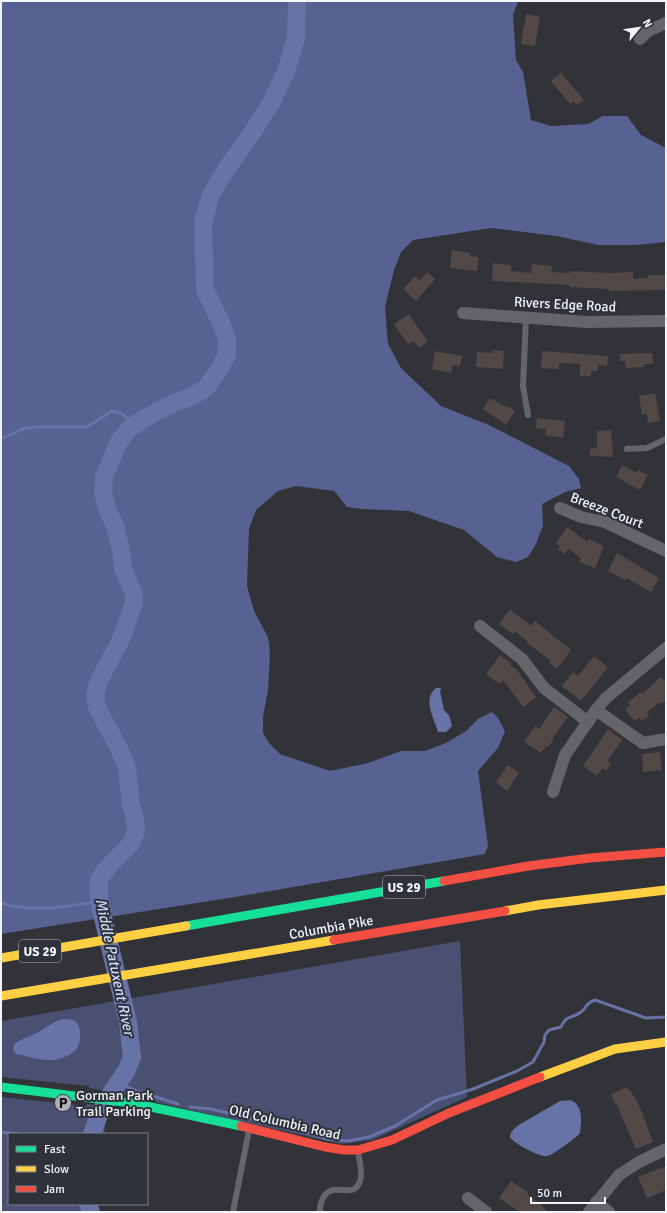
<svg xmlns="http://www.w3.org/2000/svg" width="667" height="1213" font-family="Signika,sans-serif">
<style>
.green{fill:#495071}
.forest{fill:#576192}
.water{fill:#6772a6}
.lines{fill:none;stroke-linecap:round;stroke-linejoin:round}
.stream{stroke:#6772a6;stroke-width:3}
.river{stroke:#6772a6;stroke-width:18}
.building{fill:#524846}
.lane{stroke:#646569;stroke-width:6}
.street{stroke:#646569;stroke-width:12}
.fast{stroke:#16e098;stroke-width:9}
.slow{stroke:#ffcf43;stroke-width:9}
.jam{stroke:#f24e42;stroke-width:9}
.labels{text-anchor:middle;stroke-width:4;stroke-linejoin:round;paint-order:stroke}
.shield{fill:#2f323b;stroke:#b8bac1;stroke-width:1}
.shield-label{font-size:13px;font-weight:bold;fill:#f3f5fb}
.street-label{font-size:14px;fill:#f3f5fb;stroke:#2f323b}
.poi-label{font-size:14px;fill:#f3f5fb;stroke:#2f323b;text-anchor:start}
.water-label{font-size:15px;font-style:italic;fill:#d1d9fb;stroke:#2f323b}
</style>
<rect width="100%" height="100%" fill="#323338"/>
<g class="green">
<path d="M460 941 467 1097 372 1140 341 1144 111 1092 89 1088V1086L1 1077V1021Z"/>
<path d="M1 1097 87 1106V1104L107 1107 104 1134H9V1204H95L94 1212H1Z"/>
</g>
<path class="forest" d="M1 1H518L513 15 516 60 523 72 531 120 551 126 588 124 603 116H627L641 135 666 148V242L636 245H598L557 236 491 228 413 240 401 252 394 270 385 307 388 344 401 368 441 406 489 425 569 466 579 479 581 488 565 492 542 504 543 526 536 544 528 557 516 562 497 557 464 530 409 511 362 509 347 507 334 491 296 486 278 491 256 510 249 529 247 586 254 611 268 637 270 653 268 690 263 717V733L269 743 280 754 330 771 368 763 401 751H425L446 743 466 731 478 719 492 712 498 718 505 731 498 748 478 771 488 846 485 854 241 896 1 934Z"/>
<g class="water">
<path d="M436 688H441L440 691 444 710 449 715 452 726 446 732H438C434 717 422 700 436 688Z"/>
<path d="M64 1019C68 1019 73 1019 76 1022 82 1028 81 1042 77 1048 74 1054 65 1057 59 1059 45 1063 30 1056 16 1054L13 1050 14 1044C21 1039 28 1037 35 1034 45 1029 53 1021 64 1019Z"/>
<path d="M570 1100C583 1104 582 1121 580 1133 576 1138 553 1155 547 1156 541 1158 511 1142 510 1137 510 1132 514 1129 517 1126L560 1101Z"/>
</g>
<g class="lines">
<g class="stream">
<path d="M1 437 3 438 25 428 38 427H87L112 411 122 414 136 424"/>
<path d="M1 903C34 913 66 907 99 901"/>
<path d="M118 1082 134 1090 178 1104"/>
<path d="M190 1107 211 1109 294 1129 327 1139 348 1141 369 1137 395 1126 437 1100 473 1089 517 1071 533 1062 544 1042 545 1035 549 1030 561 1027C566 1014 573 1019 581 1012 587 1008 585 1003 595 1000L646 1018 666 1017"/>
<path d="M1 1132 18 1134"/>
</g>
<g class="river">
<path d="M92 1134 99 1115 111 1093 127 1070 132 1057 128 1022 99 901V879L110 865 131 844 136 832 135 820 131 804 127 768 119 748 97 708 95 695 99 680 120 642 134 603V594L123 569 121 550 115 526 108 511 103 493 104 477 119 442 129 429 142 420 158 411 174 403 191 397 206 388 218 371 227 355V339L221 323 205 290 203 223 210 197 225 171 252 133 271 103 286 72 296 37 297 1"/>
<path d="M88 1204 91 1212"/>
</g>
</g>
<g class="building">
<path d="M526 14 540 17 535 46 521 44Z"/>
<path d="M561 73 584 100 577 105 573 101 570 104 551 81Z"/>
<path d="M452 250 470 253V256L479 257 477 271 450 268Z"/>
<path d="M493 263 511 265V271L531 273 532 264 552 266 551 272 570 273V271L609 273 633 272V279L648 278V275H666V290L609 291V289L570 287V285L492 281Z"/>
<path d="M427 272 435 279 416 301 403 289 415 276 419 281Z"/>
<path d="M409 314 428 342 419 348 414 341 408 344 394 324Z"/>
<path d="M493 350 504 351 503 369 476 367 477 352 493 353Z"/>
<path d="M435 351 462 356 460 366 453 365 451 373 432 369Z"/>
<path d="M542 351 608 356 607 366 598 365V371H591V376H580V364L559 363V369L541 368Z"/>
<path d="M652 353 653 364H644V367L626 368 625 361H620V354Z"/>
<path d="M655 393 660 421 648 423 647 414 642 415 639 396Z"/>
<path d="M490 398 506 407 507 406 515 411 506 425 483 409Z"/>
<path d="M537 418 565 421 563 438 545 435 546 429 536 428Z"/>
<path d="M611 430 613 457 590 456V449L597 448V431Z"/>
<path d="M622 465 636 473 638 470 648 475 640 490 616 477Z"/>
<path d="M567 527 588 542 589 539 604 546 595 568 579 562 581 558 568 549 565 554 558 549 560 546 556 543Z"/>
<path d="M617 553 659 578 651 592 626 578 625 580 608 571Z"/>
<path d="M510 609 531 626 535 621 571 650 557 669 549 663 551 661 527 643 528 642 515 631 513 634 499 624Z"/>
<path d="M500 655 511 663 510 665 517 670 536 697 523 707 503 680 499 684 486 674Z"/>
<path d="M594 656 608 667 581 701 562 686 573 672 578 676Z"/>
<path d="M661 677 666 682V700L661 704 659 703 647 712 649 716 642 721 639 718 634 721 625 709 630 705 628 702 641 692 642 694Z"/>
<path d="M554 707 568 717 552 739H554L548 747 546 746 541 753 524 742 535 726 539 729Z"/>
<path d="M608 729 622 740 607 761 611 764 606 771 603 768 597 776 583 766Z"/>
<path d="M660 752 662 770 643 772 642 754Z"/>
<path d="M508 765 519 773 507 791 496 782Z"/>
<path d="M627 1087 629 1091 630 1090 640 1107 653 1142 636 1149 616 1103 615 1104 611 1094Z"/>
<path d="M666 1166V1190L647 1198 638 1177Z"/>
<path d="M511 1181 528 1192 527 1194 549 1212H520L499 1198Z"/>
</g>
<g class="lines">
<g class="lane">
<path d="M526 318 523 386 528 415"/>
<path d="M627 449 647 448 666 439"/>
<path d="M233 1212 249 1130"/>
<path d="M320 1212C319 1203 324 1192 333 1190 343 1188 355 1196 360 1181 363 1175 359 1158 358 1151"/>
</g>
<g class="street">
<path d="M640 39 648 31 666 23"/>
<path d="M463 313 586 322 666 321"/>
<path d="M560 508 581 517 605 522 666 551"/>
<path d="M480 626 522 659 544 688 588 722"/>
<path d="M596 710 643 743 666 739"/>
<path d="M553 792 565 755 596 710 606 698 666 648"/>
<path d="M468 1198 486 1212"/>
<path d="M596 1202 609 1212"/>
<path d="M589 1212 619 1175 639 1162 666 1149"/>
</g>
<g class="fast">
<path d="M186 926 444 881"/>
<path d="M1 1087 132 1103 241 1126"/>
</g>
<g class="slow">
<path d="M505 911 538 905 666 890"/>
<path d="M1 958 186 926"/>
<path d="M1 996 334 940"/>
<path d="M540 1077 615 1049 666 1042"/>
</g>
<g class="jam">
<path d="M444 881 528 866 590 858 666 852"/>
<path d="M334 940 505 911"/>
<path d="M241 1126 325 1147 344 1150H358L392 1140 449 1113 540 1077"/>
</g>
</g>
<defs>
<g id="parking-disc" transform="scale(0.9)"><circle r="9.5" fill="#afb1b7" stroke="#2f323b"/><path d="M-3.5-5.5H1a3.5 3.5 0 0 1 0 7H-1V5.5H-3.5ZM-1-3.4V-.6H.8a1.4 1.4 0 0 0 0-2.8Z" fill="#111"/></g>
</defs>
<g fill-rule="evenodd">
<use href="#parking-disc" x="63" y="1103"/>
</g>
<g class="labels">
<g class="shield">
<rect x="383" y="876" width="42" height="22" rx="3"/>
<rect x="19" y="940" width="42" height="22" rx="3"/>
</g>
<g class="shield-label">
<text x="404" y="892">US 29</text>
<text x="40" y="956">US 29</text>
</g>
<g class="street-label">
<text transform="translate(565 304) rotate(3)" y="5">Rivers Edge Road</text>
<text transform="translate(607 510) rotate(21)" y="5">Breeze Court</text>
<text transform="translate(331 927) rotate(-10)" y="5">Columbia Pike</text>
<text transform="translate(285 1122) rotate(13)" y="5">Old Columbia Road</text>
</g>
<g class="poi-label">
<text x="76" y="1100">Gorman Park<tspan x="76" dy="16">Trail Parking</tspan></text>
</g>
<g class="water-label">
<text transform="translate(115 967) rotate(78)" y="5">Middle Patuxent River</text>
</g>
</g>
<rect width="667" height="1213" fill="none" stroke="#f3f5fb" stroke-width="4"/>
<rect x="8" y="1133" width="140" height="72" fill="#2f323b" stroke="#7d8088"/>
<rect x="16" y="1146" width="20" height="6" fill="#16e098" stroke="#7d8088"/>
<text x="44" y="1153" font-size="12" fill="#f3f5fb">Fast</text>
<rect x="16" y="1166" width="20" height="6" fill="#ffcf43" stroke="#7d8088"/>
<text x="44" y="1173" font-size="12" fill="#f3f5fb">Slow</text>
<rect x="16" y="1186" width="20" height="6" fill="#f24e42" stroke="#7d8088"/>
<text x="44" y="1193" font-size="12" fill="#f3f5fb">Jam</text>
<g transform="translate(639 28) rotate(61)" stroke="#2f323b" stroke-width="3" paint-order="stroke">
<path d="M0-3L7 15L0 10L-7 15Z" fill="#f3f5fb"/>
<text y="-6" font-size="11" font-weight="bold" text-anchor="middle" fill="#f3f5fb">N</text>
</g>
<path d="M531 1197v6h74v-6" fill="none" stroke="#f3f5fb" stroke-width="2"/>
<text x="537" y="1197" font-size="12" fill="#f3f5fb" stroke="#2f323b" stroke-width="3" paint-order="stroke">50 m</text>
</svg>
